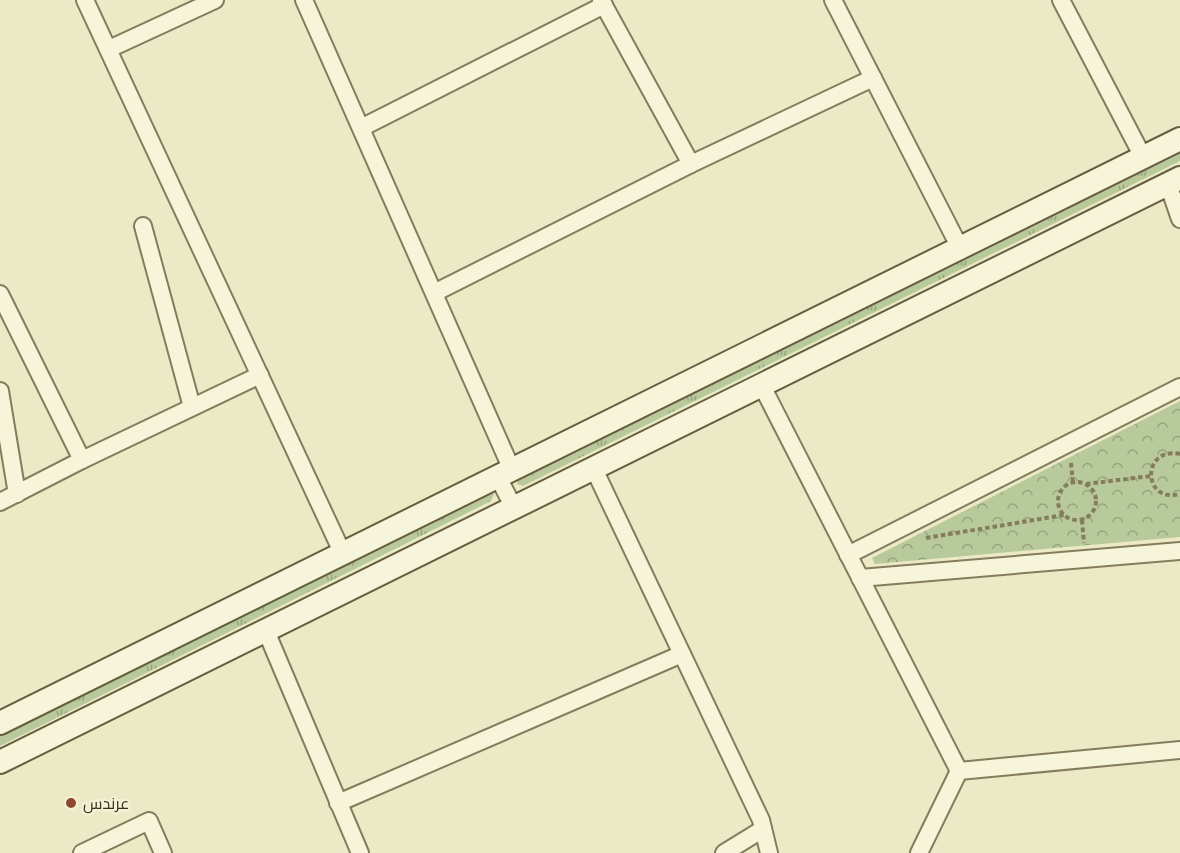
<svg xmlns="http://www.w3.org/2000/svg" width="1180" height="853" font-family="'Source Serif 4',Cairo,serif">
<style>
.grass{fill:url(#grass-tufts)}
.park{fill:url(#park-crowns)}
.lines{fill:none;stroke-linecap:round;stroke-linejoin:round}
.street-casing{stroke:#857c5d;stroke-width:20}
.secondary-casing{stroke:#675d40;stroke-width:26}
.path{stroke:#857c5d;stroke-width:4;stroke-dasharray:4.5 3;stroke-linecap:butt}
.street{stroke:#f6f5d9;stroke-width:16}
.secondary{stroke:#f6f5d9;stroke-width:22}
.poi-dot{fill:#904731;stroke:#f3f2d5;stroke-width:2}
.labels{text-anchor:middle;stroke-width:4.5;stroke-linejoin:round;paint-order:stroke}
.poi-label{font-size:16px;fill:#373020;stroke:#f3f2d5;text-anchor:start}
</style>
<defs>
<pattern id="grass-tufts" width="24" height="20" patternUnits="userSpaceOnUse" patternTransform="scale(1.5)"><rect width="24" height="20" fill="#b8c99b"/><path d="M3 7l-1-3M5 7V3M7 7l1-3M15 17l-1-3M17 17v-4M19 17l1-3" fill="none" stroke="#96a47e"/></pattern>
<pattern id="park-crowns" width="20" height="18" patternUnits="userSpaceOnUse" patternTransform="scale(1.5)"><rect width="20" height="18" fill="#b8c99b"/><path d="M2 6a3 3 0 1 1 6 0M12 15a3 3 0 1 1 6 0" fill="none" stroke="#96a47e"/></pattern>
</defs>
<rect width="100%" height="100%" fill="#ebe9c6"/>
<g class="grass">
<path d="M1180 150V161L523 486 517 484 518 478Z"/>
<path d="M486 493 494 494 491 501 0 746V734Z"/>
</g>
<path class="park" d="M1180 401V537L875 564 872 558Z"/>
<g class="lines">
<g class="street-casing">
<g id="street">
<path d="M85 0 343 554"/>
<path d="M304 0 512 470"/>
<path d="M601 0 691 164"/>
<path d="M833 0 960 248"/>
<path d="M1061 0 1143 157"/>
<path d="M109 49 215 0"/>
<path d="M361 128 604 5"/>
<path d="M1168 184 1180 219"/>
<path d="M143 226 192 407"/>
<path d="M434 293 691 164 873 78"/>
<path d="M0 294 82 460"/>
<path d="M762 386 959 771"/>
<path d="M0 391 17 494"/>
<path d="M594 469 761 820 769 853"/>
<path d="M498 477 514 508"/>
<path d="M0 502 82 460 260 375"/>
<path d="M848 555 1180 387"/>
<path d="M860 578 1180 551"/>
<path d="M266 631 360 853"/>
<path d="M338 803 682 654"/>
<path d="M82 853 149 821 163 853"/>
<path d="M724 853 763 829"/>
<path d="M919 853 959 771 1180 750"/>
</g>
</g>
<g class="secondary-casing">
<g id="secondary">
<path d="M0 723 1180 139"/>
<path d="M0 762 1180 178"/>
</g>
</g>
<g class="path">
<path d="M1180 454C1141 446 1142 504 1180 494"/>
<path d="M1071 463 1073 483"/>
<circle cx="1077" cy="501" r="19"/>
<path d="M1086 484 1151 476"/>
<path d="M1082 520 1084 543"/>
<path d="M926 538 1064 515"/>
</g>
<use href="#street" class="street"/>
<use href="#secondary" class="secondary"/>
</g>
<circle class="poi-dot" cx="71" cy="803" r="6"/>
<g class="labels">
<g class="poi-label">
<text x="83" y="809">عرندس</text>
</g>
</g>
</svg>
